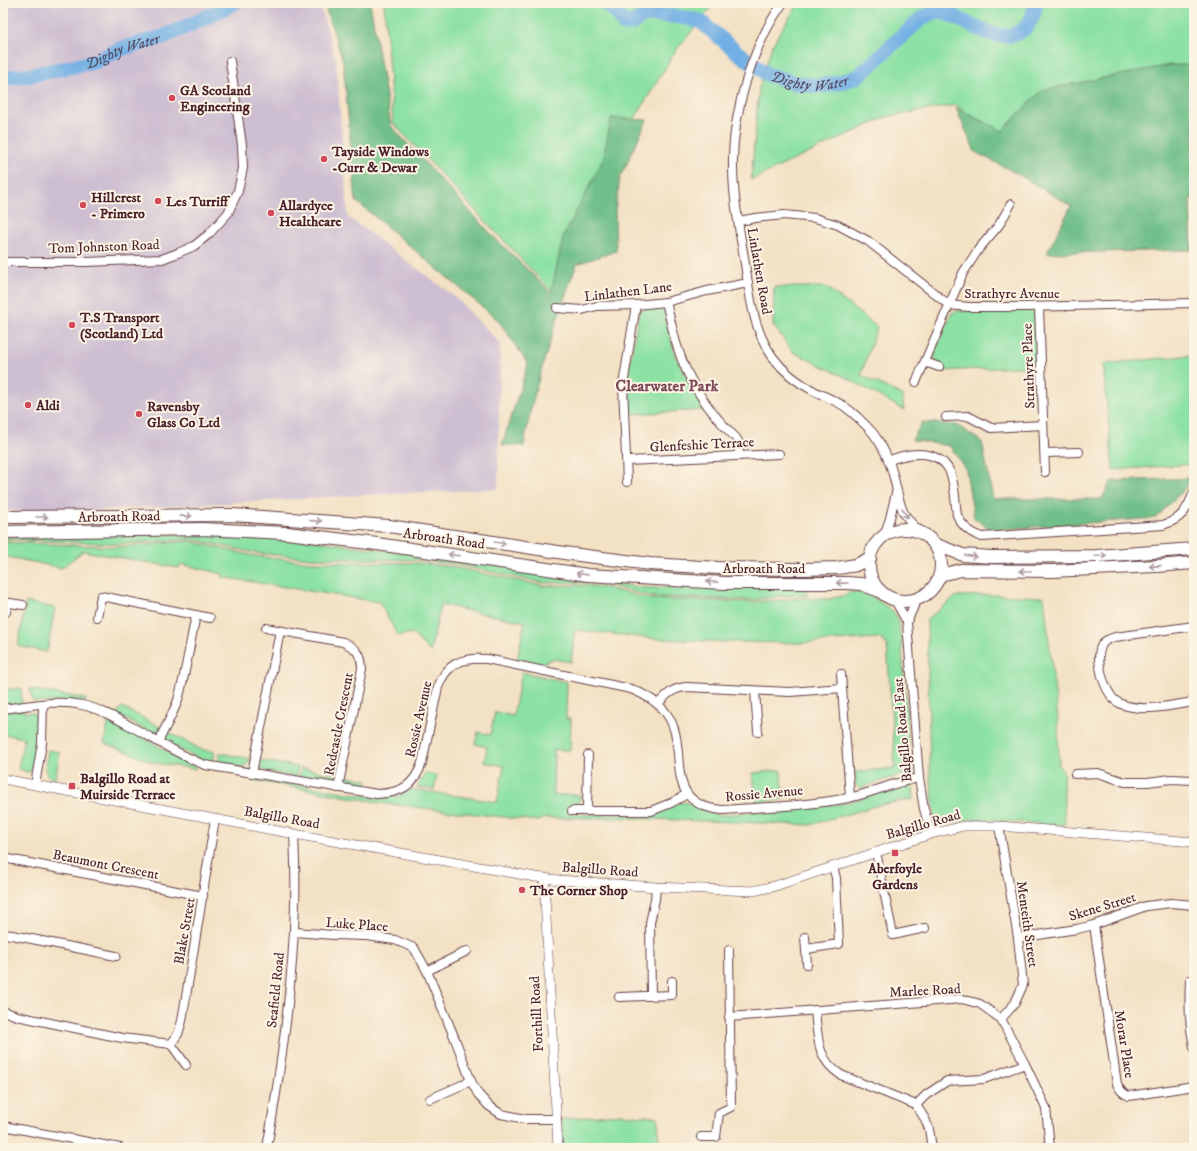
<svg xmlns="http://www.w3.org/2000/svg" width="1197" height="1151" font-family="'IM FELL DW Pica',serif">
<style>
.industrial{fill:#cebed1}
.green{fill:#8ce1a4;stroke:#6b8068}
.forest{fill:#71bf8a;stroke:#5e6f5a}
.lines{fill:none;stroke-linecap:round;stroke-linejoin:round}
.stream{stroke:#71afe4;stroke-width:2.5}
.river{stroke:#71afe4;stroke-width:15}
.minor-casing{stroke:#633c42;stroke-width:10}
.tertiary-casing{stroke:#633c42;stroke-width:10}
.primary-casing{stroke:#633c42;stroke-width:14}
.minor{stroke:#fff;stroke-width:8}
.tertiary{stroke:#fff;stroke-width:9}
.primary{stroke:#fff;stroke-width:12}
.oneway{stroke:#ae9aa0}
.poi-dot{fill:#d1495b;stroke:#fcf5e5;stroke-width:1.5}
.labels{text-anchor:middle;stroke-width:4;stroke-linejoin:round;paint-order:stroke}
.poi-label{font-size:14px;font-weight:bold;fill:#4a1f2b;stroke:#fcf5e5;text-anchor:start}
.street-label{font-size:14px;fill:#4a1f2b;stroke:#fcf5e5}
.water-label{font-size:15px;font-style:italic;fill:#58516c;stroke:#fcf5e5}
.quarter-label{font-size:16px;font-weight:bold;fill:#7e4a5b;stroke:#fcf5e5}
</style>
<rect width="100%" height="100%" fill="#fcf5e5"/>
<filter id="ink" filterUnits="userSpaceOnUse"><feTurbulence type="fractalNoise" baseFrequency=".025" numOctaves="2"/><feDisplacementMap in="SourceGraphic" scale="8" xChannelSelector="R" yChannelSelector="G"/><feConvolveMatrix kernelMatrix="1 2 1 2 8 2 1 2 1" color-interpolation-filters="sRGB"/></filter>
<filter id="wash" filterUnits="userSpaceOnUse"><feTurbulence type="fractalNoise" baseFrequency=".012" numOctaves="4" result="noise"/><feDisplacementMap in="SourceGraphic" scale="16" xChannelSelector="R" yChannelSelector="G"/><feGaussianBlur stdDeviation="0.9" result="paint"/><feColorMatrix in="noise" values="0 0 0 0 0 0 0 0 0 0 0 0 0 0 0 0 0 1.4 0 .05"/><feComposite in="paint" operator="in"/></filter>
<g filter="url(#wash)">
<rect width="100%" height="100%" fill="#f3e1c4"/>
<path class="industrial" d="M3 3H319L336 59 348 217 455 297 500 343 498 489 361 495 71 512H24L3 510Z"/>
<g class="green">
<path d="M384 3H715L677 49 613 154 553 293 393 123Z"/>
<path d="M799 3H1194V58L1189 60 1192 67 1010 147 956 105 886 117 751 180 759 87 772 46 781 30Z"/>
<path d="M774 287H826L877 327 861 375 902 395 904 410 847 378 793 352 773 325Z"/>
<path d="M663 307 675 355 705 410 630 414 629 368 639 310Z"/>
<path d="M1022 310 1031 311 1035 314 1038 366 941 371V364L934 360 935 351 952 313 957 311Z"/>
<path d="M1194 355V464L1113 470 1103 364Z"/>
<path d="M191 534 287 537 607 580 637 587 654 588 704 586 808 588V595L780 596 752 600 652 597 608 585 586 582 543 583 454 564 421 560 311 558 256 553 190 539 119 544 3 539V537Z"/>
<path d="M189 541 255 556 311 562 421 563 453 567 543 586 585 585 607 588 650 599 752 602 804 598 828 599 843 596 850 592H858L873 597 893 611 897 617 900 634H901L910 763 908 770 904 774 860 788 856 786 854 772 895 768 887 644 879 638 801 643 729 642 659 639 575 630 571 662 553 659 539 664 517 659 525 622 441 605 430 652 412 633 398 636 379 602 221 577 223 574 181 564 179 568 83 551 62 568 3 556V542L119 547Z"/>
<path d="M996 595 1044 597 1058 719 1059 766 1065 774 1063 780 1065 825 971 819 936 826 930 775 927 619 957 596Z"/>
<path d="M26 602 55 608 47 652 18 646Z"/>
<path d="M522 672 567 682 566 719H571L570 750H554L553 795H581C580 801 577 804 571 805V814L651 815 682 802 692 804 709 813 719 815 840 804 863 798 902 785H908L913 788 914 799 879 805 810 825 628 818H545L538 821 388 804 251 780V777L380 798 398 796 412 789 497 802 504 766 484 762 487 747 475 744 478 732 490 735 495 712 513 716Z"/>
<path d="M21 688 22 704 3 706V690Z"/>
<path d="M30 689 86 699 85 702H33Z"/>
<path d="M122 707 162 728C158 732 155 733 149 732L116 714Z"/>
<path d="M24 710V713C29 712 33 711 36 716 41 723 34 761 32 770L28 772 18 769 24 738 3 734V712Z"/>
<path d="M109 719 195 767V769L155 763 104 743Z"/>
<path d="M167 731 200 749 215 752 213 763 200 759 167 743 166 734Z"/>
<path d="M48 750 60 752 55 779 48 776 45 769Z"/>
<path d="M220 753 251 759C243 773 232 766 218 764Z"/>
<path d="M258 760 298 767 296 777 264 771C259 768 257 766 258 760Z"/>
<path d="M301 768 337 775 334 780 329 782 299 778Z"/>
<path d="M781 770 784 799 756 802 753 773Z"/>
<path d="M425 773 437 775 434 790 417 787Z"/>
<path d="M344 776 368 780 366 789 350 786 344 779Z"/>
<path d="M621 1114 658 1117 659 1148H562V1119Z"/>
</g>
<g class="forest">
<path d="M324 3H370L391 126 493 236 551 293 563 237 603 160 611 118 647 120 620 178 615 210 616 251 577 264C566 292 557 319 548 348 538 380 529 412 524 446L502 445 528 364 498 320 356 201 343 61Z"/>
<path d="M1170 65H1194V198L1190 199 1192 250 1047 253 1071 206 1016 173 975 152 956 108 1002 131 1042 90Z"/>
<path d="M922 422 957 425 982 442 993 499H1102L1111 481 1194 478V479L1156 518 991 530 974 518 966 470 950 446 912 440Z"/>
</g>
<g class="lines">
<path class="stream" d="M605 3C609 4 614 7 618 7 636 7 636 2 651 15"/>
<g class="river">
<path id="s1" d="M605 3 617 13 624 24 632 23 645 15 675 16 700 21 738 53 767 74 795 83 819 86 837 83 857 77 922 18 935 11C940 12 945 13 950 15 972 24 1002 48 1025 28 1032 21 1035 13 1035 3"/>
<path id="s2" d="M3 78 31 75 94 62 120 49 163 37 201 20 234 3"/>
</g>
</g>
</g>
<g filter="url(#ink)">
<g class="lines">
<g class="minor-casing">
<g id="minor">
<path d="M783 3C752 45 732 115 733 167 733 199 740 232 745 264 750 296 753 329 772 356 783 371 798 383 814 391 824 396 834 400 844 406 855 414 864 423 873 433 882 445 889 459 893 474 896 486 898 497 902 509 905 517 913 524 918 531"/>
<path d="M739 221 755 218 784 215 815 218 838 225 868 241 949 305 969 307H1025L1194 303"/>
<path d="M3 262H86L162 259 178 253 194 246 209 234 228 213 238 191 243 168 242 145 230 61"/>
<path d="M666 302C670 317 673 334 678 349 689 383 710 413 736 438L738 441 739 455"/>
<path d="M1039 307 1045 472"/>
<path d="M557 308 582 310 597 306 636 305 666 302 707 291 748 283"/>
<path d="M925 362 939 367"/>
<path d="M916 382 963 273 978 250 999 225 1011 204"/>
<path d="M946 417 968 416 991 428 1043 425"/>
<path d="M1045 453 1079 452"/>
<path d="M627 461 779 454"/>
<path d="M888 461C908 452 939 448 950 472 955 484 955 501 957 515 962 527 970 533 982 537L1163 525C1182 519 1187 510 1194 492"/>
<path d="M627 482 623 385 636 305"/>
<path d="M884 536 890 518 896 493"/>
<path d="M895 600 907 622 919 778 924 809 931 834"/>
<path d="M3 602 23 605"/>
<path d="M6 612 8 603"/>
<path d="M97 617 101 596 210 618"/>
<path d="M907 622 917 599"/>
<path d="M1194 626 1115 637C1112 638 1106 640 1104 642 1093 653 1103 684 1110 694 1112 699 1117 702 1121 704 1145 713 1170 705 1194 702"/>
<path d="M266 628 343 642C356 648 362 654 362 669L338 788"/>
<path d="M841 674 850 797"/>
<path d="M755 691 758 732"/>
<path d="M658 704C666 695 673 688 686 687L790 692 842 688"/>
<path d="M3 709C29 706 56 699 82 705 100 709 116 718 132 727 156 740 179 755 205 765L377 794C401 793 414 786 422 763L438 687C447 663 462 657 487 659L631 689C644 694 657 701 666 713 692 747 658 804 722 810 764 807 807 806 848 798 872 793 894 782 919 778"/>
<path d="M158 742C165 728 173 714 178 700 186 672 190 643 196 615"/>
<path d="M252 773 280 631"/>
<path d="M1075 774 1098 773 1125 782H1148L1171 779 1194 780"/>
<path d="M35 785 42 743 43 704"/>
<path d="M572 811H651L671 803 687 794"/>
<path d="M587 811 588 755"/>
<path d="M999 826 1018 938 1023 985 1015 1003 1001 1019"/>
<path d="M876 852 893 935 925 928"/>
<path d="M3 858 203 896"/>
<path d="M1094 925 1117 1084C1120 1090 1122 1093 1129 1096L1194 1086"/>
<path d="M294 932 334 935 366 936 395 940 414 948 427 971 455 1039 471 1081 478 1094 489 1106 501 1114 525 1119H557"/>
<path d="M3 934 12 935 116 956"/>
<path d="M805 937 807 964"/>
<path d="M1018 938 1077 929 1094 925 1146 906 1171 903 1194 905"/>
<path d="M806 949 839 944 836 878 833 867"/>
<path d="M427 971 467 951"/>
<path d="M1194 980H1190C1189 1004 1189 1023 1194 1047"/>
<path d="M651 996 650 923 655 899 656 887"/>
<path d="M619 997 672 995V981"/>
<path d="M815 1010C818 1037 816 1059 841 1075L916 1105 925 1119 929 1129 932 1148"/>
<path d="M3 1011 17 1016 122 1038 171 1044 178 1034 182 1021 215 819"/>
<path d="M729 1017 962 999 980 1004 1001 1019 1025 1064 1046 1108 1050 1148"/>
<path d="M171 1044 186 1065"/>
<path d="M430 1099 471 1081"/>
<path d="M916 1105 926 1095 947 1081 984 1079 1025 1064"/>
<path d="M3 1126 120 1148"/>
<path d="M701 1137H716L719 1113 731 1107 729 950"/>
<path d="M267 1148C281 1067 293 986 295 904 296 881 295 857 294 834"/>
</g>
</g>
<g class="tertiary-casing">
<g id="tertiary">
<path d="M3 779 294 834 535 877 559 880 656 887 753 891 775 886 931 834 964 826H999L1194 842"/>
<path d="M544 878 558 1148"/>
</g>
</g>
<g class="primary-casing">
<g id="primary">
<path d="M3 516 12 517 233 515 389 526 571 554 650 564 719 568 803 569 838 568 856 565 870 558"/>
<circle cx="905" cy="565" r="36"/>
<path d="M3 532 202 529 287 533 377 544 588 575 724 583H848L861 584 880 591"/>
<path d="M934 544 963 555 991 557 1097 556 1194 549"/>
<path d="M940 575 961 570 1052 571 1156 566 1194 563"/>
</g>
</g>
<use href="#minor" class="minor"/>
<use href="#tertiary" class="tertiary"/>
<use href="#primary" class="primary"/>
</g>
<defs><path id="oneway-shaft" d="M-6 0H5M1.5-3L5.5 0L1.5 3" fill="none" stroke-width="1.6" stroke-linecap="round" stroke-linejoin="round"/></defs>
<g class="oneway">
<use href="#oneway-shaft" transform="translate(905 513) rotate(59)"/>
<use href="#oneway-shaft" transform="translate(186 516) rotate(-1)"/>
<use href="#oneway-shaft" transform="translate(42 517)"/>
<use href="#oneway-shaft" transform="translate(316 521) rotate(4)"/>
<use href="#oneway-shaft" transform="translate(500 543) rotate(9)"/>
<use href="#oneway-shaft" transform="translate(454 555) rotate(-172)"/>
<use href="#oneway-shaft" transform="translate(971 556) rotate(7)"/>
<use href="#oneway-shaft" transform="translate(1101 556) rotate(-3)"/>
<use href="#oneway-shaft" transform="translate(1155 566) rotate(176)"/>
<use href="#oneway-shaft" transform="translate(1025 571) rotate(-180)"/>
<use href="#oneway-shaft" transform="translate(582 574) rotate(-172)"/>
<use href="#oneway-shaft" transform="translate(712 582) rotate(-177)"/>
<use href="#oneway-shaft" transform="translate(842 583) rotate(-178)"/>
</g>
</g>
<g class="poi-dot">
<circle cx="172" cy="98" r="4"/>
<circle cx="324" cy="159" r="4"/>
<circle cx="158" cy="201" r="4"/>
<circle cx="83" cy="205" r="4"/>
<circle cx="271" cy="213" r="4"/>
<circle cx="72" cy="325" r="4"/>
<circle cx="28" cy="405" r="4"/>
<circle cx="139" cy="414" r="4"/>
<rect x="68" y="782" width="8" height="8" rx="2"/>
<rect x="891" y="849" width="8" height="8" rx="2"/>
<circle cx="522" cy="890" r="4"/>
</g>
<g class="labels">
<g class="poi-label">
<text x="180" y="95">GA Scotland<tspan x="180" dy="16">Engineering</tspan></text>
<text x="332" y="156">Tayside Windows<tspan x="332" dy="16">-Curr &amp; Dewar</tspan></text>
<text x="91" y="202">Hillcrest<tspan x="91" dy="16">- Primero</tspan></text>
<text x="166" y="206">Les Turriff</text>
<text x="279" y="210">Allardyce<tspan x="279" dy="16">Healthcare</tspan></text>
<text x="80" y="322">T.S Transport<tspan x="80" dy="16">(Scotland) Ltd</tspan></text>
<text x="36" y="410">Aldi</text>
<text x="147" y="411">Ravensby<tspan x="147" dy="16">Glass Co Ltd</tspan></text>
<text x="80" y="783">Balgillo Road at<tspan x="80" dy="16">Muirside Terrace</tspan></text>
<text x="895" y="873" text-anchor="middle">Aberfoyle<tspan x="895" dy="16">Gardens</tspan></text>
<text x="530" y="895">The Corner Shop</text>
</g>
<g class="street-label">
<text transform="translate(104 246) rotate(-2)" y="5">Tom Johnston Road</text>
<text transform="translate(760 271) rotate(80)" y="5">Linlathen Road</text>
<text transform="translate(628 291) rotate(-7)" y="5">Linlathen Lane</text>
<text x="1012" y="298">Strathyre Avenue</text>
<text transform="translate(1028 366) rotate(-92)" y="5">Strathyre Place</text>
<text transform="translate(702 444) rotate(-3)" y="5">Glenfeshie Terrace</text>
<text transform="translate(119 516) rotate(-1)" y="5">Arbroath Road</text>
<text transform="translate(444 538) rotate(8)" y="5">Arbroath Road</text>
<text x="764" y="573">Arbroath Road</text>
<text transform="translate(418 719) rotate(-77)" y="5">Rossie Avenue</text>
<text transform="translate(338 724) rotate(-79)" y="5">Redcastle Crescent</text>
<text transform="translate(902 730) rotate(-95)" y="5">Balgillo Road East</text>
<text transform="translate(764 793) rotate(-5)" y="5">Rossie Avenue</text>
<text transform="translate(282 817) rotate(10)" y="5">Balgillo Road</text>
<text transform="translate(923 824) rotate(-16)" y="5">Balgillo Road</text>
<text transform="translate(106 864) rotate(11)" y="5">Beaumont Crescent</text>
<text transform="translate(600 869) rotate(4)" y="5">Balgillo Road</text>
<text transform="translate(1102 906) rotate(-17)" y="5">Skene Street</text>
<text transform="translate(357 924) rotate(4)" y="5">Luke Place</text>
<text transform="translate(1028 924) rotate(82)" y="5">Menteith Street</text>
<text transform="translate(184 931) rotate(-80)" y="5">Blake Street</text>
<text transform="translate(275 990) rotate(-84)" y="5">Seafield Road</text>
<text transform="translate(925 990) rotate(-3)" y="5">Marlee Road</text>
<text transform="translate(536 1014) rotate(-93)" y="5">Forthill Road</text>
<text transform="translate(1125 1044) rotate(81)" y="5">Morar Place</text>
</g>
<g class="water-label">
<text dy="5" stroke="none"><textPath href="#s2" startOffset="123">Dighty Water</textPath></text>
<text dy="5" stroke="none"><textPath href="#s1" startOffset="237">Dighty Water</textPath></text>
</g>
<g class="quarter-label">
<text x="667" y="391">Clearwater Park</text>
</g>
</g>
<rect width="1197" height="1151" fill="none" stroke="#fcf5e5" stroke-width="16"/>
</svg>
